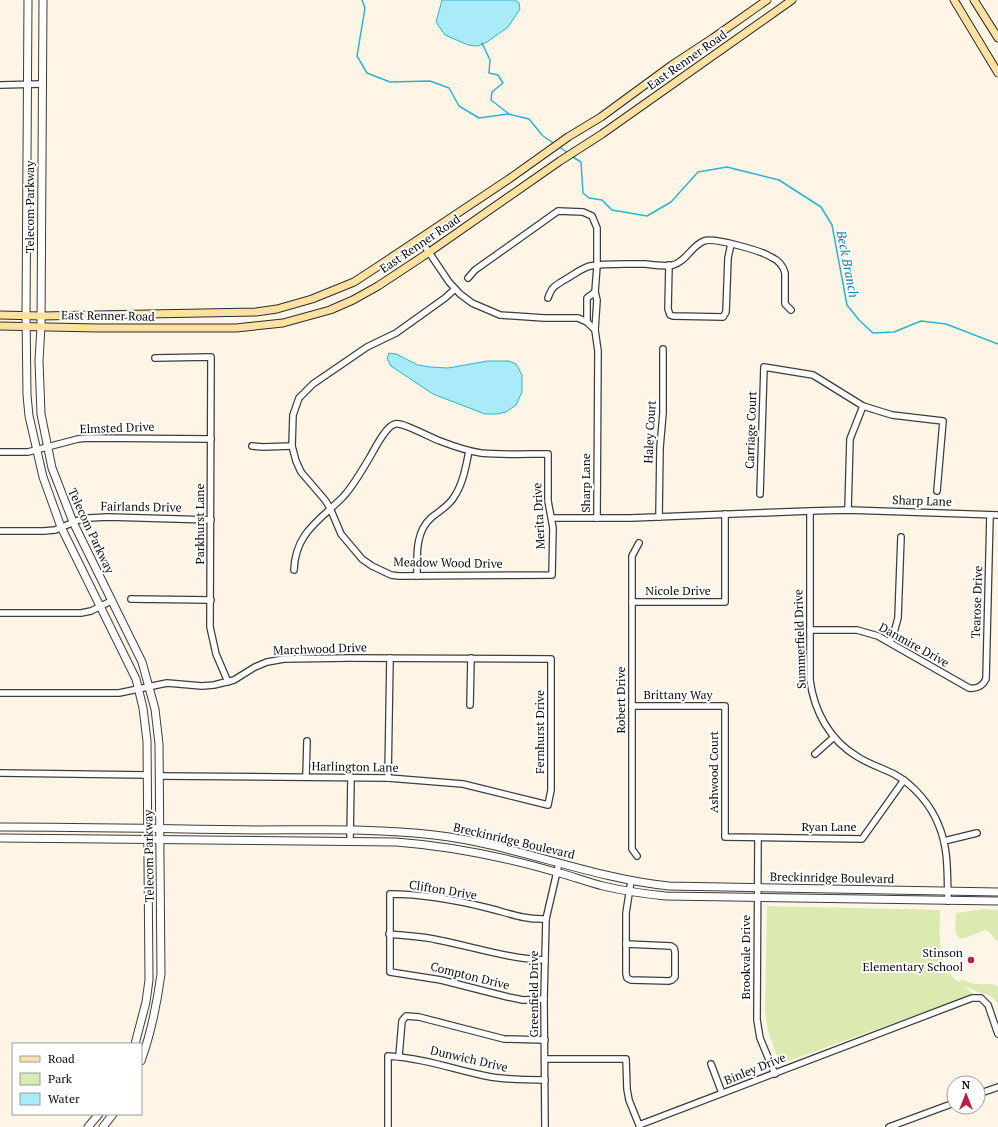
<svg xmlns="http://www.w3.org/2000/svg" width="998" height="1127" font-family="'PT Serif',serif">
<style>
.green{fill:#daeab0}
.water{fill:#a9ebf9;stroke:#2db2d3}
.lines{fill:none;stroke-linecap:round;stroke-linejoin:round}
.stream{stroke:#2db2d3;stroke-width:1.5}
.minor-casing{stroke:#3d3d3d;stroke-width:8}
.tertiary-casing{stroke:#3d3d3d;stroke-width:9}
.secondary-casing{stroke:#2c2c2c;stroke-width:9}
.minor{stroke:#fff;stroke-width:5.5}
.tertiary{stroke:#fff;stroke-width:7}
.secondary{stroke:#ffe2a2;stroke-width:7}
.poi-dot{fill:#be1d46;stroke:#fff;stroke-width:1.5}
.labels{text-anchor:middle;stroke-width:4;stroke-linejoin:round;paint-order:stroke}
.street-label{font-size:12px;fill:#0a0a0a;stroke:#fff}
.poi-label{font-size:12px;fill:#0a0a0a;stroke:#fff;text-anchor:end}
.water-label{font-size:13px;font-style:italic;fill:#107e9f;stroke:#fff}
</style>
<rect width="100%" height="100%" fill="#fff5e7"/>
<g class="green">
<path d="M767 906 940 910C940 935 936 966 959 982L962 979C967 982 972 984 978 984 986 985 991 982 998 987V1004C992 994 985 994 975 991 971 989 966 987 962 985L974 994 780 1064 768 1031 765 1010Z"/>
<path d="M983 909 998 910V942L988 931 985 930 965 938H959L955 932 956 913Z"/>
</g>
<g class="water">
<path d="M442 0H515L519 3 520 9 508 27 487 42 478 46 468 45 445 35 436 22Z"/>
<path d="M389 353 396 354 418 365 430 367 448 368 488 361H509L516 364 522 375V392L516 405 506 412 497 414H485L433 394 391 366 387 358Z"/>
</g>
<g class="lines">
<g class="stream">
<path d="M362 0 365 8 357 56 367 73 390 82 430 81 449 88 459 106 479 118 508 114 529 119 543 136 555 144"/>
<path d="M482 43 490 60 489 73 498 75 503 83 492 92 491 100 509 114"/>
<path d="M558 146 568 153"/>
<path d="M573 157 581 162 583 193 589 198 602 200 612 210 647 216 671 202 698 172 727 167 779 180 821 207 832 225 847 305 859 320 873 333 894 332 921 321 946 324 998 344"/>
</g>
<g class="minor-casing">
<g id="minor">
<path d="M0 85 42 84"/>
<path d="M420 239 449 282 460 294 472 303 500 315 544 318H578L587 322 595 330 598 351 597 518"/>
<path d="M669 265 668 309 670 315 673 316 723 317 726 312 728 258 731 244"/>
<path d="M468 278 475 270 558 211 583 212 592 216 597 228V266L595 292 597 300 595 330"/>
<path d="M548 298C552 286 555 286 566 279 573 275 582 268 590 266 604 263 630 264 645 264 654 265 665 267 673 265 687 261 691 246 704 241 713 237 762 251 771 257 778 260 783 265 785 273V304L791 310"/>
<path d="M587 322V298L595 292"/>
<path d="M155 358 211 357 210 627 216 654 228 682"/>
<path d="M252 446 263 447 292 446"/>
<path d="M0 452H28L78 439 87 438 211 439"/>
<path d="M760 494 764 367 813 375 863 406 892 415 943 421 937 491"/>
<path d="M848 510 850 439 863 406"/>
<path d="M810 511V680C814 711 830 741 858 757 869 764 882 768 894 774 914 785 931 805 939 826 949 850 947 875 948 901"/>
<path d="M659 517 660 448 663 413V349"/>
<path d="M552 518H631L810 511 848 510 998 515"/>
<path d="M0 531H44L55 530 79 520 89 518 108 517 211 520"/>
<path d="M294 570C295 533 320 520 343 497 354 485 362 470 370 457 375 448 386 426 395 424 403 422 431 438 440 441 453 446 467 451 481 453 503 455 526 454 548 454V501L553 528 552 575 399 576 391 575 372 566 362 559 341 534 330 508 325 500 301 472 296 461 292 446 293 415 299 398 313 384 367 347 396 333 445 298 455 289"/>
<path d="M417 576C417 556 415 532 431 518 439 511 449 506 454 497 463 484 466 466 469 451"/>
<path d="M131 599 211 600"/>
<path d="M632 602H725V514"/>
<path d="M0 613H81L91 611 111 601"/>
<path d="M810 630H857L878 636 969 688C977 689 982 687 986 679L990 515"/>
<path d="M889 642 893 636 898 618 901 537"/>
<path d="M0 693H119L167 683 202 686 214 685 234 680 255 667 267 662 284 659 349 658 551 659V790L548 805 463 784 388 778 159 776"/>
<path d="M470 705 471 658"/>
<path d="M632 706H725V837L862 839 904 780"/>
<path d="M815 754 834 737"/>
<path d="M0 773 147 775"/>
<path d="M306 777 307 741"/>
<path d="M388 778 390 658"/>
<path d="M758 838 757 1020 760 1038 775 1074"/>
<path d="M350 841 351 777"/>
<path d="M944 841 977 833"/>
<path d="M637 856 632 849V556L639 543"/>
<path d="M389 934C406 936 422 936 438 940 474 947 509 959 545 960"/>
<path d="M626 944 671 946 674 948 675 952V977L672 980 669 981 631 980 627 978 626 974Z"/>
<path d="M626 944V913L631 881"/>
<path d="M544 999 523 1000 508 997 441 980 390 972V894C423 894 456 900 488 908 508 913 525 920 546 919"/>
<path d="M399 1056 402 1021 406 1016 419 1017 504 1039 545 1040"/>
<path d="M545 1059H626L627 1089 629 1100 639 1125 972 998H981L988 1005 998 1034"/>
<path d="M711 1064 722 1093"/>
<path d="M978 1094 998 1087"/>
<path d="M388 1127V1056C422 1058 453 1069 486 1076 505 1080 525 1080 545 1080"/>
<path d="M545 1127 544 999 546 919 559 863"/>
<path d="M889 1127 954 1103"/>
</g>
</g>
<g class="tertiary-casing">
<g id="tertiary">
<path d="M28 0 26 315 27 395 29 416 43 477 61 527 136 679 143 708 147 741 149 980 146 1002 135 1044"/>
<path d="M43 0 41 326 39 361 41 414 52 468 73 522 142 662 155 709 159 744 161 974C157 1004 151 1033 141 1061"/>
<path d="M0 827C86 827 172 829 258 830 316 830 376 828 434 835 514 844 589 878 669 886L998 892"/>
<path d="M0 838 396 842C450 846 504 857 556 872 572 876 587 882 603 886 624 891 645 894 666 896L998 901"/>
<path d="M88 1127 99 1114"/>
<path d="M103 1127 113 1114"/>
</g>
</g>
<g class="secondary-casing">
<g id="secondary">
<path d="M954 0 998 73"/>
<path d="M974 0 998 38"/>
<path d="M0 315 41 316 256 312 277 309 312 299 354 282 377 267 509 179 568 137 601 117 672 65 713 38 767 0"/>
<path d="M0 326 98 328H236L283 323 330 310 353 300 378 286 428 253 560 161 602 134 792 0"/>
</g>
</g>
<use href="#minor" class="minor"/>
<use href="#tertiary" class="tertiary"/>
<use href="#secondary" class="secondary"/>
</g>
<circle class="poi-dot" cx="971" cy="960" r="4"/>
<g class="labels">
<g class="street-label">
<text transform="translate(687 60) rotate(-35)" y="4">East Renner Road</text>
<text transform="translate(30 207) rotate(-90)" y="4">Telecom Parkway</text>
<text transform="translate(420 244) rotate(-34)" y="4">East Renner Road</text>
<text transform="translate(108 316) rotate(1)" y="4">East Renner Road</text>
<text transform="translate(117 428) rotate(-2)" y="4">Elmsted Drive</text>
<text transform="translate(751 430) rotate(-88)" y="4">Carriage Court</text>
<text transform="translate(650 432) rotate(-87)" y="4">Haley Court</text>
<text transform="translate(586 483) rotate(-90)" y="4">Sharp Lane</text>
<text transform="translate(922 501) rotate(2)" y="4">Sharp Lane</text>
<text transform="translate(141 507) rotate(1)" y="4">Fairlands Drive</text>
<text transform="translate(539 516) rotate(-93)" y="4">Merita Drive</text>
<text transform="translate(200 524) rotate(-90)" y="4">Parkhurst Lane</text>
<text transform="translate(91 531) rotate(65)" y="4">Telecom Parkway</text>
<text transform="translate(448 563) rotate(1)" y="4">Meadow Wood Drive</text>
<text x="678" y="595">Nicole Drive</text>
<text transform="translate(977 602) rotate(-88)" y="4">Tearose Drive</text>
<text transform="translate(800 639) rotate(-92)" y="4">Summerfield Drive</text>
<text transform="translate(914 645) rotate(29)" y="4">Danmire Drive</text>
<text transform="translate(320 649) rotate(-2)" y="4">Marchwood Drive</text>
<text x="678" y="699">Brittany Way</text>
<text transform="translate(621 700) rotate(-90)" y="4">Robert Drive</text>
<text transform="translate(540 732) rotate(-90)" y="4">Fernhurst Drive</text>
<text transform="translate(355 767) rotate(1)" y="4">Harlington Lane</text>
<text transform="translate(714 772) rotate(-90)" y="4">Ashwood Court</text>
<text x="829" y="831">Ryan Lane</text>
<text transform="translate(514 841) rotate(13)" y="4">Breckinridge Boulevard</text>
<text transform="translate(149 856) rotate(-91)" y="4">Telecom Parkway</text>
<text transform="translate(832 878) rotate(1)" y="4">Breckinridge Boulevard</text>
<text transform="translate(443 890) rotate(9)" y="4">Clifton Drive</text>
<text transform="translate(746 957) rotate(-90)" y="4">Brookvale Drive</text>
<text transform="translate(470 976) rotate(14)" y="4">Compton Drive</text>
<text transform="translate(534 994) rotate(-90)" y="4">Greenfield Drive</text>
<text transform="translate(469 1059) rotate(13)" y="4">Dunwich Drive</text>
<text transform="translate(755 1069) rotate(-22)" y="4">Binley Drive</text>
</g>
<g class="poi-label">
<text x="963" y="957">Stinson<tspan x="963" dy="14">Elementary School</tspan></text>
</g>
<g class="water-label">
<text transform="translate(848 264) rotate(79)" y="5">Beck Branch</text>
</g>
</g>
<rect x="12" y="1043" width="130" height="72" fill="#ffffff" stroke="#9d9d9d"/>
<rect x="20" y="1056" width="20" height="6" fill="#ffe2a2" stroke="#9d9d9d"/>
<text x="48" y="1063" font-size="12" fill="#0a0a0a">Road</text>
<rect x="20" y="1073" width="20" height="12" fill="#daeab0" stroke="#9d9d9d"/>
<text x="48" y="1083" font-size="12" fill="#0a0a0a">Park</text>
<rect x="20" y="1093" width="20" height="12" fill="#a9ebf9" stroke="#9d9d9d"/>
<text x="48" y="1103" font-size="12" fill="#0a0a0a">Water</text>
<g transform="translate(966 1095)"><circle r="19" fill="#ffffff" stroke="#9d9d9d"/>
<path d="M0-3L7 15L0 10L-7 15Z" fill="#be1d46"/>
<text y="-6" font-size="11" font-weight="bold" text-anchor="middle" fill="#0a0a0a">N</text>
</g>
</svg>
